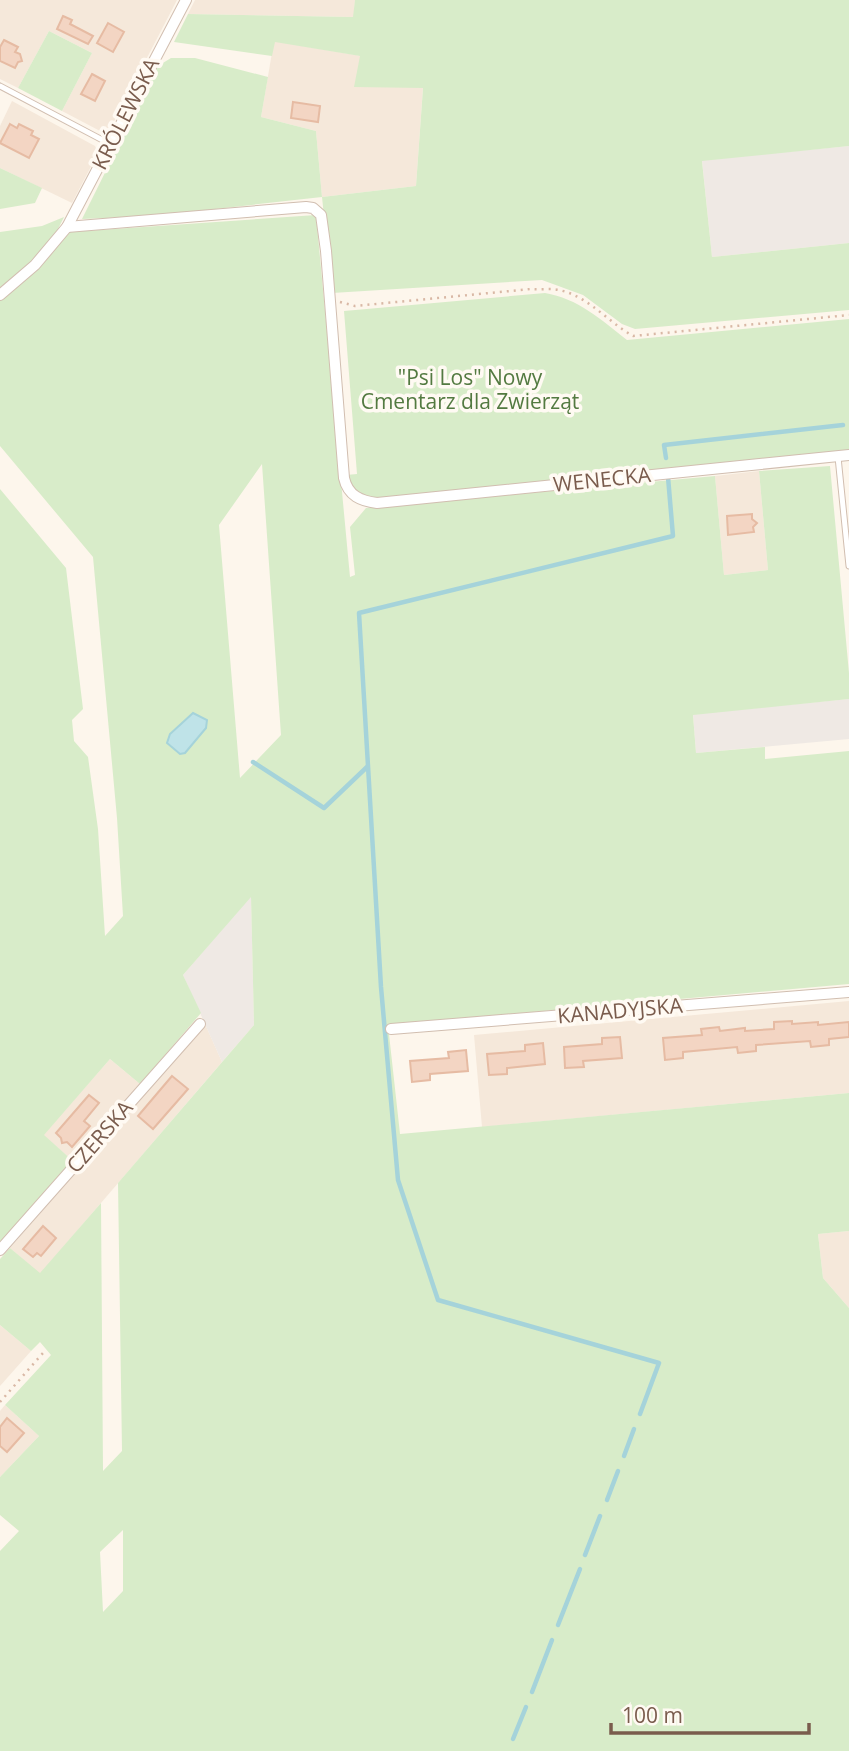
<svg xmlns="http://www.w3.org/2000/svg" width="849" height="1751" font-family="'Open Sans',sans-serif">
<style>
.residential{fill:#f5e8da}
.industrial{fill:#efe9e4}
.green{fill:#d8ecc9;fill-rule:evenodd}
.water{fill:#bfe3e8;stroke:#a5d3da;stroke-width:2}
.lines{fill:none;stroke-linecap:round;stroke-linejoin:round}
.stream{stroke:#a5d3da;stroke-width:4.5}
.building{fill:#f3d5c3;stroke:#e6bba3;stroke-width:2}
.lane-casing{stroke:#d1beb0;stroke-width:7}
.street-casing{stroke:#d1beb0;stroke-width:12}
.path{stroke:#d9b8a5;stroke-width:2.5;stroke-dasharray:2 5;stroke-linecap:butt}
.lane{stroke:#fff;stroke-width:5}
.street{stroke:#fff;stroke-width:10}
.labels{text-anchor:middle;stroke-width:7;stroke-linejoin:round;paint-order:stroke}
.street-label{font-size:21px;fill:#7a5c4d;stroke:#fffaf3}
.park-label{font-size:21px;fill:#537a41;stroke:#fffaf3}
</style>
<rect width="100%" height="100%" fill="#fdf6ec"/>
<g class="residential">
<path d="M0 0H177L110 129 102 132 62 111 92 53 49 31 18 88 0 79Z"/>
<path d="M195 0H355L354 17 188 14Z"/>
<path d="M274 41 361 56 355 87H423L416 186 322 197 316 131 261 117Z"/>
<path d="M12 101 95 146 98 153 72 203 0 168V126Z"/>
<path d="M759 471 768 570 724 575 715 476Z"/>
<path d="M849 1001V1093L482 1127 474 1035Z"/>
<path d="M205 1024 222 1062 40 1274 10 1248Z"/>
<path d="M110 1059 140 1084 73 1161 43 1135Z"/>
<path d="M849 1231V1308L823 1278 818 1234Z"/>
<path d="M0 1325 31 1351 0 1386Z"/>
<path d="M5 1405 39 1436 0 1477V1411Z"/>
</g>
<g class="industrial">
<path d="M849 146V243L712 257 702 160Z"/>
<path d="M849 699V739L696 753 693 714Z"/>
<path d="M251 896 254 1025 222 1062 183 975Z"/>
</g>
<g class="green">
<path d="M355 0H849V146L702 161 712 257 849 243V310L635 329 622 324 583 295 542 280 332 293 322 197 152 216 82 219 158 66 171 58H195L268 77 261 117 316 131 322 197 416 186 423 88 354 87 360 56 275 42 272 56 174 42 188 14 353 17Z"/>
<path d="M49 31 92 53 62 111 18 88Z"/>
<path d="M0 168 42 188 35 203 0 209Z"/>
<path d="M316 215 350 577 355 575 350 527 366 508 715 476 724 575 768 570 759 471 830 466 849 673V699L693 715 696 753 765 747V759L849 751V984L388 1025 400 1134 849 1093V1231L818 1234 823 1278 849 1308V1751H0V1551L19 1531 0 1515V1477L39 1436 5 1405 51 1355 40 1342 31 1351 0 1325V1259L10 1248 40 1273 101 1203 103 1471 122 1451 118 1183 254 1025 251 897 183 975 201 1013 140 1084 110 1059 44 1135 73 1161 0 1245V489L66 568 83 709 72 720 74 741 88 757 98 829 105 936 123 916 117 818 93 557 0 446V232L42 226 64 217 56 233ZM262 464 281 735 240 778 219 525ZM123 1530V1591L103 1612 100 1552Z"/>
<path d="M545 293C577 298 602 320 627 340L849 319V452L371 499 351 489 346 475 357 474 344 311Z"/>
</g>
<path class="water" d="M193 713 207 720 206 728 185 753 180 754 167 743 170 734Z"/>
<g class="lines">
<g class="stream">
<path d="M666 458 664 445 843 425"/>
<path d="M253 762 324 808 367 767"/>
<path d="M640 1414 659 1363 438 1300 398 1180 381 987 359 613 673 536 668 477"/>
<path d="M624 1456 634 1429"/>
<path d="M607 1500 618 1471"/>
<path d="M585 1555 600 1516"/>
<path d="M558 1625 580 1569"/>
<path d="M532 1692 552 1640"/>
<path d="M513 1739 526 1707"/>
</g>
</g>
<g class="building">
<path d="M63 16 72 20 70 24 93 36 88 44 57 29Z"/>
<path d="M108 23 124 32 113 52 97 43Z"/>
<path d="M4 40 18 47 15 52 20 54 22 61 18 62 15 68 0 61V47Z"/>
<path d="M92 74 105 81 95 101 81 94Z"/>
<path d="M293 102 320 106 318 122 291 118Z"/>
<path d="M10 124 17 128 19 124 33 131 31 135 39 139 29 158 0 143Z"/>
<path d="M752 514V519L757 523 753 527 754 532 728 535 727 516Z"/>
<path d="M792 1021V1024L818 1022V1025L849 1022V1037L829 1039V1045L811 1047 810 1041 756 1045V1051L738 1053 737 1047 683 1052V1058L665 1060 663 1038 702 1035 701 1029 719 1027 720 1031 745 1028V1031L774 1029V1022Z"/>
<path d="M620 1037 622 1058 583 1061 584 1067 565 1068 564 1047 602 1044V1038Z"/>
<path d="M543 1043 545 1064 507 1068V1074L489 1075 487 1054 525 1051V1045Z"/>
<path d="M466 1050 468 1071 430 1074V1080L412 1082 410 1061 449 1058 448 1052Z"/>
<path d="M172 1076 188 1089 153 1129 138 1116Z"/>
<path d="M89 1095 99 1103 84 1121 90 1126 72 1147 67 1142 62 1143 61 1138 56 1133Z"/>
<path d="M43 1226 56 1238 41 1256 37 1253 33 1257 23 1249Z"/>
<path d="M7 1418 24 1433 7 1452 0 1446V1427Z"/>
</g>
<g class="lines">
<g class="lane-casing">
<g id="lane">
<path d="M0 86 110 144"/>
<path d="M838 457 849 566"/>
</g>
</g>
<g class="street-casing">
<g id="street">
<path d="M67 227 306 207 313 208 321 215 326 251 344 478C348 496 361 501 377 503L849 455"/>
<path d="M0 295 35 265 67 227 186 0"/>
<path d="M391 1029 849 992"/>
<path d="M0 1250 200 1024"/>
</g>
</g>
<g class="path">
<path d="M340 302 355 306 531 289C540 290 550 288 559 290 588 296 608 322 633 336L849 315"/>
<path d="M0 1402 43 1353"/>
</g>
<use href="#lane" class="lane"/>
<use href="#street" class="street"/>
</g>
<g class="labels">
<g class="street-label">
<text transform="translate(126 114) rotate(-63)" y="7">KRÓLEWSKA</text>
<text transform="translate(602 480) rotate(-6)" y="7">WENECKA</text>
<text transform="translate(620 1011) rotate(-5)" y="7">KANADYJSKA</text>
<text transform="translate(100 1137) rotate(-49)" y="7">CZERSKA</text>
</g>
<g class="park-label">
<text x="470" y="385">"Psi Los" Nowy<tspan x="470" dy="24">Cmentarz dla Zwierząt</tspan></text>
</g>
</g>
<path d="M611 1723v10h198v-10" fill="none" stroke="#7a5c4d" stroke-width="3.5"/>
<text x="622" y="1723" font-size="21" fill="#7a5c4d" stroke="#fffaf3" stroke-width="5" paint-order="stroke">100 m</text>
</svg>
